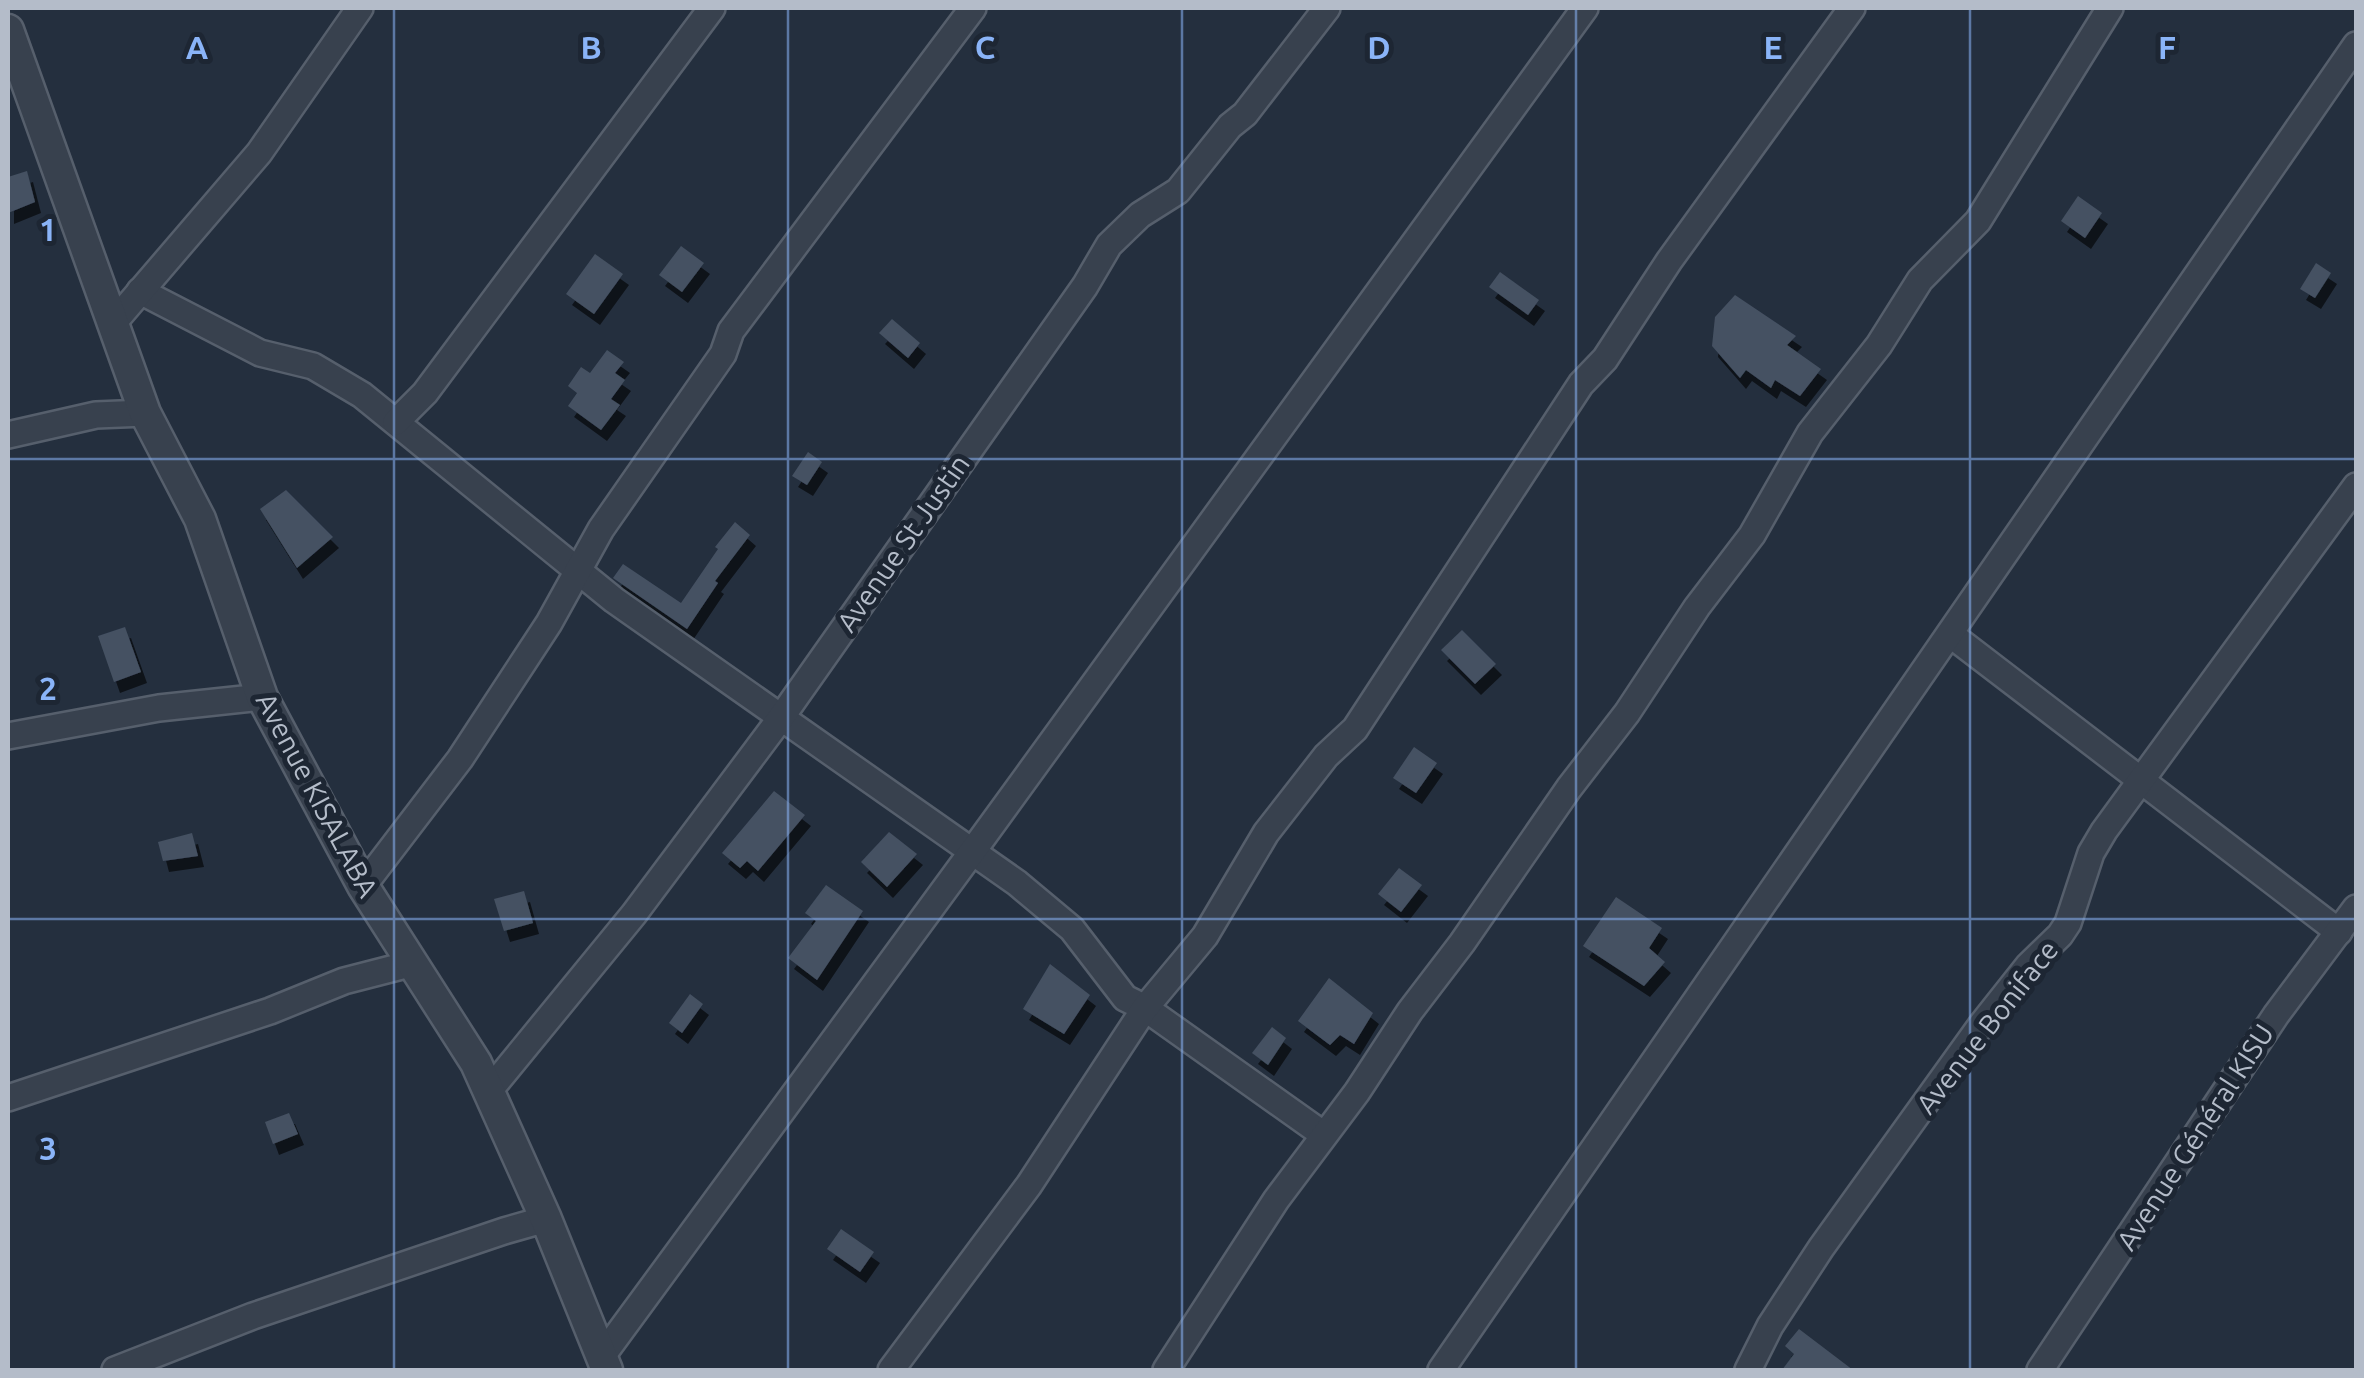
<svg xmlns="http://www.w3.org/2000/svg" width="2364" height="1378" font-family="Ubuntu,sans-serif">
<style>
.building{fill:#455162;filter:url(#shadow)}
.lines{fill:none;stroke-linecap:round;stroke-linejoin:round}
.minor-casing{stroke:#565f6c;stroke-width:30}
.tertiary-casing{stroke:#565f6c;stroke-width:35}
.minor{stroke:#38414e;stroke-width:25}
.tertiary{stroke:#38414e;stroke-width:30}
.grid{fill:none;stroke:#8ab4f8;stroke-width:2.5;stroke-opacity:0.55}
.labels{text-anchor:middle;stroke-width:10;stroke-linejoin:round;paint-order:stroke}
.street-label{font-size:28px;fill:#b4bcc9;stroke:#1d2633}
.grid-label{font-size:32px;text-anchor:middle;font-weight:bold;fill:#8ab4f8;stroke:#1d2633;stroke-width:10;stroke-linejoin:round;paint-order:stroke}
</style>
<defs>
<filter id="shadow"><feDropShadow dx="6" dy="11" stdDeviation="0" flood-color="#0009"/></filter>
</defs>
<rect width="100%" height="100%" fill="#242f3e"/>
<g class="building">
<path d="M27 171 35 202 8 213V177Z"/>
<path d="M2078 196 2102 213 2085 238 2061 221Z"/>
<path d="M681 246 704 263 682 292 659 275Z"/>
<path d="M595 254 623 274 594 314 566 294Z"/>
<path d="M2316 263 2331 273 2315 298 2300 289Z"/>
<path d="M1500 272 1539 300 1528 315 1489 287Z"/>
<path d="M1735 295 1796 336 1787 345 1821 369 1800 396 1775 380 1771 388 1746 370 1740 378 1712 346 1715 317Z"/>
<path d="M892 319 920 343 908 358 879 333Z"/>
<path d="M607 350 624 362 615 373 625 380 611 399 620 405 601 430 568 406 577 393 568 386 581 367 590 373Z"/>
<path d="M808 452 822 462 807 485 792 476Z"/>
<path d="M286 490 333 537 297 568 260 509Z"/>
<path d="M735 522 750 535 715 581 718 583 687 629 613 578 623 564 681 603 718 549 715 547Z"/>
<path d="M125 627 141 672 114 682 98 636Z"/>
<path d="M1462 630 1496 664 1475 684 1441 650Z"/>
<path d="M1414 747 1437 763 1416 793 1393 778Z"/>
<path d="M774 791 805 815 758 871 747 861 740 868 722 853Z"/>
<path d="M889 832 917 854 887 887 861 862Z"/>
<path d="M192 833 198 856 163 861 158 842Z"/>
<path d="M1399 868 1422 885 1401 912 1378 894Z"/>
<path d="M826 885 863 911 817 980 788 958 816 921 805 913Z"/>
<path d="M524 891 533 923 504 931 494 899Z"/>
<path d="M1616 897 1662 928 1649 948 1665 962 1644 986 1583 946Z"/>
<path d="M1050 964 1090 995 1064 1034 1023 1009Z"/>
<path d="M1329 978 1373 1013 1354 1044 1340 1035 1330 1045 1298 1021Z"/>
<path d="M690 994 703 1004 682 1033 669 1023Z"/>
<path d="M1272 1027 1286 1038 1268 1065 1252 1053Z"/>
<path d="M289 1113 298 1134 273 1144 265 1122Z"/>
<path d="M841 1229 874 1252 860 1272 827 1249Z"/>
<path d="M1799 1329 1853 1370H1782L1794 1354 1785 1346Z"/>
</g>
<g class="lines">
<g class="minor-casing">
<g id="minor">
<path d="M140 291 260 353 313 366 362 395 614 600 1017 883 1072 929 1125 998 1145 1008 1324 1135"/>
<path d="M114 322 259 153 360 8"/>
<path d="M396 422 425 393 712 8"/>
<path d="M8 435 96 415 145 413"/>
<path d="M1950 634 2339 932"/>
<path d="M8 736 159 708 262 697"/>
<path d="M363 886 460 759 549 623 601 529 723 354 731 331 973 8"/>
<path d="M489 1091 634 914 780 719 1085 286 1109 245 1140 215 1178 191 1230 126 1245 114 1327 8"/>
<path d="M8 1098 270 1011 344 981 410 964"/>
<path d="M602 1356 972 852 1585 8"/>
<path d="M115 1370 253 1316 504 1231 546 1219"/>
<path d="M891 1370 1029 1185 1145 1008 1205 936 1266 833 1326 756 1355 729 1581 384 1605 359 1669 261 1852 8"/>
<path d="M1166 1370 1276 1200 1357 1092 1410 1011 1462 943 1569 788 1627 713 1697 607 1752 535 1810 433 1879 345 1920 280 1978 221 2110 8"/>
<path d="M1441 1370 2356 45"/>
<path d="M1748 1370 1770 1326 1821 1248 1982 1024 2028 966 2060 935 2068 923 2091 853 2104 831 2356 486"/>
<path d="M2040 1370 2276 1015 2356 908"/>
</g>
</g>
<g class="tertiary-casing">
<path id="tertiary" d="M8 30 145 413 200 519 262 697 363 886 476 1063 546 1219 607 1370"/>
</g>
<use href="#minor" class="minor"/>
<use href="#tertiary" class="tertiary"/>
</g>
<path class="grid" d="M394 8V1370M788 8V1370M1182 8V1370M1576 8V1370M1970 8V1370M8 459H2356M8 919H2356"/>
<g class="labels">
<g class="street-label">
<text transform="translate(903 543) rotate(-55)" y="10">Avenue St Justin</text>
<text transform="translate(317 795) rotate(62)" y="10">Avenue KISALABA</text>
<text transform="translate(1987 1027) rotate(-52)" y="10">Avenue Boniface</text>
<text transform="translate(2195 1137) rotate(-57)" y="10">Avenue Général KISU</text>
</g>
</g>
<g class="grid-label">
<text x="197" y="59">A</text>
<text x="591" y="59">B</text>
<text x="985" y="59">C</text>
<text x="1379" y="59">D</text>
<text x="1773" y="59">E</text>
<text x="2167" y="59">F</text>
<text x="48" y="241">1</text>
<text x="48" y="700">2</text>
<text x="48" y="1160">3</text>
</g>
<rect width="2364" height="1378" fill="none" stroke="#b4bcc9" stroke-width="20"/>
</svg>
